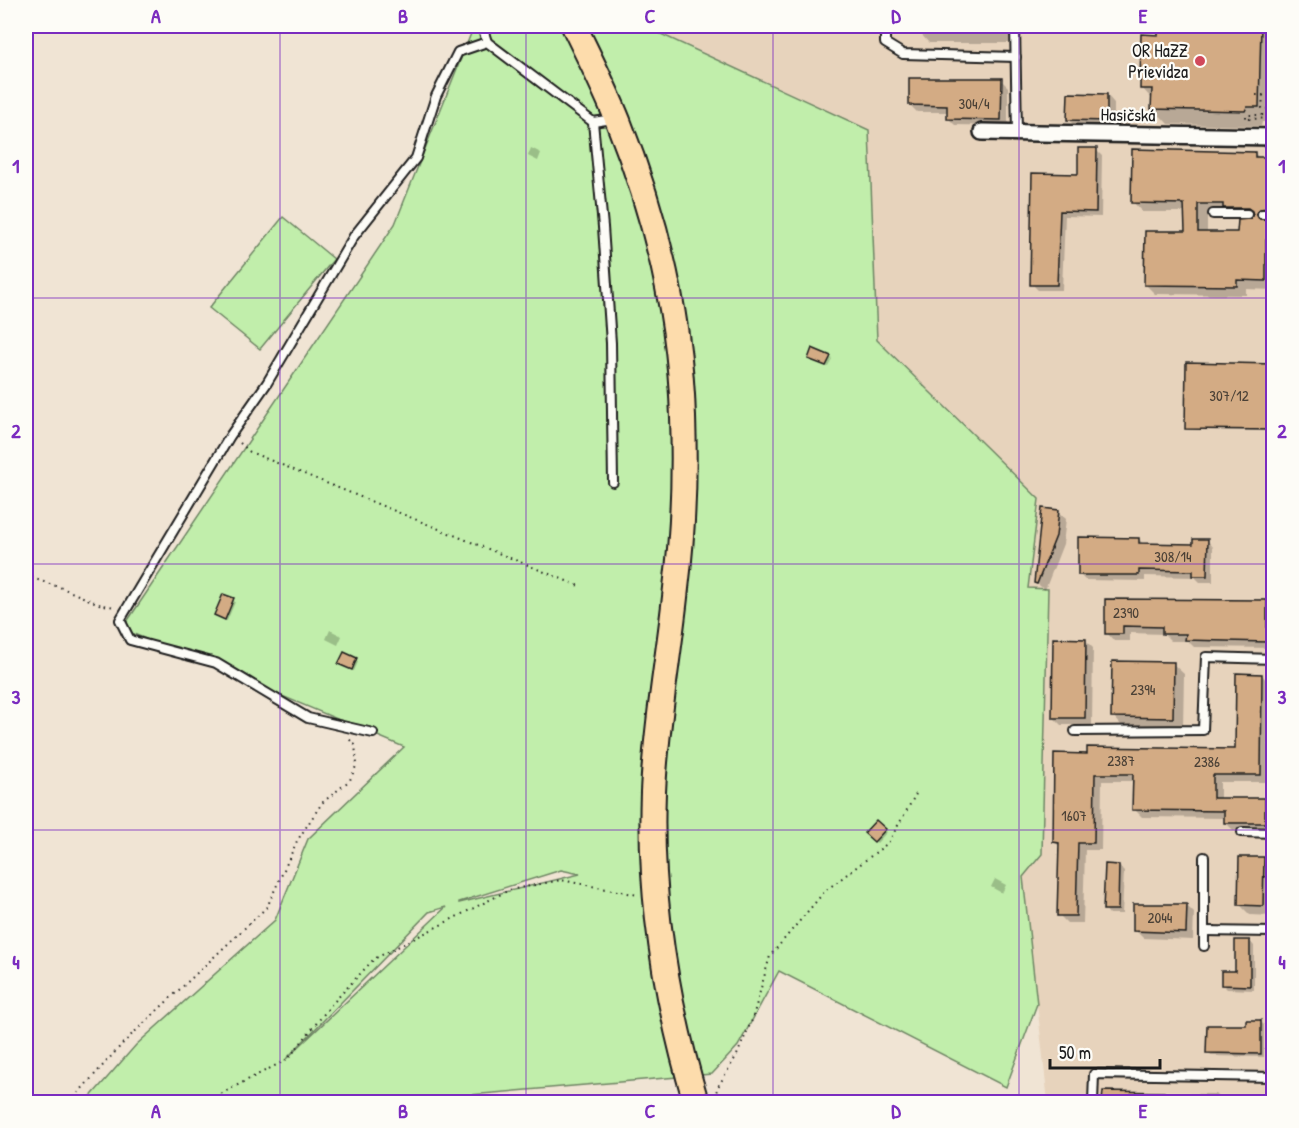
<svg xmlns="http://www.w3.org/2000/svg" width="1299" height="1128" font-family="'Patrick Hand',sans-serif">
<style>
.built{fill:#e7d3bc}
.green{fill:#c1eeab;stroke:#6e8564;stroke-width:1.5;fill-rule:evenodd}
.shadow{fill:#0003;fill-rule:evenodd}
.building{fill:#d3ab84;stroke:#1c1c1c;stroke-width:1.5;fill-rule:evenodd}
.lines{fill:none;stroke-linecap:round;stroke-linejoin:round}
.lane-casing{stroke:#1c1c1c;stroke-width:12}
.street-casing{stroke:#1c1c1c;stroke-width:20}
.primary-casing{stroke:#1c1c1c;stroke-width:28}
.path{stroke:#1c1c1c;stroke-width:2;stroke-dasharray:1.5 4.5;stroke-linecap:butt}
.lane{stroke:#fdfcf7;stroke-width:8}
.street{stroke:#fdfcf7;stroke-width:15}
.primary{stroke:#fddcac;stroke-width:24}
.grid{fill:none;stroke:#7b2cbf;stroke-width:1.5;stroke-opacity:0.55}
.poi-dot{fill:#d1495b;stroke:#fdfcf7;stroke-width:2}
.labels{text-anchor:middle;stroke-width:4.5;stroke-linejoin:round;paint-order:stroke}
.number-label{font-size:15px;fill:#4a4036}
.poi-label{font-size:18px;fill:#1c1c1c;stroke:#fdfcf7;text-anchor:end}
.street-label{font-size:18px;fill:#1c1c1c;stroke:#fdfcf7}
.neatline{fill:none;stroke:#7b2cbf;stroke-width:2}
.grid-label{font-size:20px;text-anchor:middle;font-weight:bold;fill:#7b2cbf}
</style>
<rect width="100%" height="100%" fill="#f0e4d4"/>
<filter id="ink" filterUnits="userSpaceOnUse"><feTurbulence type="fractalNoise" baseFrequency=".0167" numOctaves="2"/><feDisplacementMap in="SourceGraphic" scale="12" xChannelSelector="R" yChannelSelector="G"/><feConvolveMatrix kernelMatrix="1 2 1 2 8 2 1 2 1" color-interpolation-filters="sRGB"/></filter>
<g filter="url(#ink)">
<path class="built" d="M650 26H1273V1102H1048L1023 877 1048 590 1028 588 1039 499 877 340 869 130 652 29Z"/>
<g class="green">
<path d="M474 26H650L652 30 869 130 877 340 1039 499 1028 588 1048 589 1042 854 1023 877 1037 1004 1006 1087 779 971 738 1046 712 1074 458 1096 438 1102H86L136 1045 275 920 308 839 404 747 122 629 395 224ZM561 870 580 874 459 903V902ZM446 907 286 1059 429 912Z"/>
<path d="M283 217 334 259 260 349 209 308Z"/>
</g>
<g class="shadow">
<path d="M919 26H1010V43H929L919 32Z"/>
<path d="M1160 26H1267L1274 32V122H1262L1261 126 1168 124 1153 108V100L1142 88 1160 36Z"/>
<path d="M1001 80 1008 87V126L955 125 948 118V112H917L910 105Z"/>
<path d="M1107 95 1114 103V128L1076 127 1068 119Z"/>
<path d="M531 148 541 153 538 161 528 156Z"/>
<path d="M1096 150 1102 156 1101 217 1065 216 1062 290H1038L1032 284 1034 175H1079Z"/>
<path d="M1255 153 1260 159H1274V217L1269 218 1267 221H1274V290L1246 289V295L1155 294 1145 284 1186 233V212H1142L1133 202ZM1207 213H1231L1234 217H1253L1238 234 1207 233Z"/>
<path d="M830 357 832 359 828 367 812 360Z"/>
<path d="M1274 365V451L1273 431 1188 430 1186 428Z"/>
<path d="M1058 512 1066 519 1063 544 1045 590 1035 582Z"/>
<path d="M1139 539 1144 545H1195L1207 540 1213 547V582H1200L1195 577 1145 576V581L1085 580 1079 574Z"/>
<path d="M233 600 235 602 227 621 218 617 216 615Z"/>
<path d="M1107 600 1266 602 1274 609 1273 648 1194 647 1188 641H1171L1164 634 1130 633V641H1114L1107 633Z"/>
<path d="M330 630 342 636 338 645 326 639Z"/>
<path d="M1085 640 1093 648 1092 725H1061L1053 717Z"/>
<path d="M356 660 358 662 354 671 340 664Z"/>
<path d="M1173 664 1184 674 1183 728 1123 727 1113 716Z"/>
<path d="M1262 675 1269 683 1268 782H1220V799L1264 800 1272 808V830H1233L1225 822V818L1142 817 1134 809V781H1102L1101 850H1085L1083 923H1067L1059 915 1060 847 1055 842V755L1236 750Z"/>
<path d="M876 822 887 832 877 843 867 833Z"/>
<path d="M1263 859 1274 869 1273 916 1250 915 1240 905Z"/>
<path d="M1119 866 1124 871 1122 914H1109L1105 909Z"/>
<path d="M995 879 1006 885 1002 893 991 887Z"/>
<path d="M1186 905 1194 913 1193 940 1143 938 1135 930Z"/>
<path d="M1250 941 1254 946V990L1227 989 1223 985 1236 973Z"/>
<path d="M1261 1022 1264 1025V1057L1211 1056 1208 1052 1247 1027Z"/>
<path d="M1104 1093 1215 1094 1223 1102H1104Z"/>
</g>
<g class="building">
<path d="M1158 26H1261L1259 107H1247L1245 111 1151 109 1152 89H1140L1141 34 1158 35Z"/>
<path d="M909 78H1002L1001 120 947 119V106L909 105Z"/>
<path d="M1068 93 1107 94V121L1067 120Z"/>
<path d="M1078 148H1097L1096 212 1060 211 1057 285H1030L1032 173 1078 174Z"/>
<path d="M1132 149 1255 152V157H1274V172H1268L1267 208 1260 209 1256 213 1260 219 1274 220V240H1266V281L1237 280V286L1144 285 1145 231H1185L1184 204 1131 203ZM1198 204H1223V208H1248L1252 211 1253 215 1249 219 1238 220 1237 232H1198Z"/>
<path d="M812 348 831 356 826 366 808 359Z"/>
<path d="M1186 362 1274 364V430L1185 429Z"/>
<path d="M1042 508 1059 510 1056 536 1037 584 1034 583Z"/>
<path d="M1078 537 1139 538V543L1193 544V539H1208L1207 576H1193V571L1139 570V575H1078Z"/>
<path d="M223 594 234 598 225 620 214 615Z"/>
<path d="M1105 599 1267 600V642L1185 640 1186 634H1162V627L1123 626V634H1105Z"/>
<path d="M1053 638 1086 639 1085 718H1052Z"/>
<path d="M344 652 357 658 352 670 338 664Z"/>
<path d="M1112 661 1174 662 1173 718 1111 717Z"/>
<path d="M1236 673 1262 674 1261 775H1213V798H1265V823H1224V811L1132 810 1133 774H1095L1094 843H1078L1076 916H1057L1059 843 1053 842 1054 753 1087 754V747L1235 749Z"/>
<path d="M876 820 886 829 874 842 864 833Z"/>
<path d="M1239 857H1264L1263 906 1238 905Z"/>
<path d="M1105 864 1119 865 1118 910H1103Z"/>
<path d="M1133 904H1187L1186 933 1133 931Z"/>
<path d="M1235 940H1250V986L1221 985V971H1235Z"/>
<path d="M1246 1020H1261V1054L1206 1053 1207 1025H1246Z"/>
<path d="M1103 1091 1164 1092V1102H1102Z"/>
</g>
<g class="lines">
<g class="lane-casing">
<g id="lane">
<path d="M482 26 487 42"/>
<path d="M885 26V43L903 54 1016 57"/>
<path d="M1015 26 1017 132"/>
<path d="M593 122 603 227 611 343 613 482"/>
<path d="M1213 214H1247"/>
<path d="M1262 214H1274"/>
<path d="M1075 731 1203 730 1206 657 1274 659"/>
<path d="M373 733 308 718 216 663 130 640 120 620 230 436 267 383 354 236 416 158 436 96 458 52 487 42 593 122 613 119"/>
<path d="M1242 832 1274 833"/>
<path d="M1204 857V946"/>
<path d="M1204 931 1274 932"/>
<path d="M1093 1102 1094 1074 1274 1077"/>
<path d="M1273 1102 1274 1085"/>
</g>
</g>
<g class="street-casing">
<path id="street" d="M982 132 1274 137"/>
</g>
<g class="primary-casing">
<path id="primary" d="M574 26C589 57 605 88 618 121 655 214 680 316 683 417 685 474 683 531 676 588 669 656 656 723 653 792 649 898 666 1001 696 1102"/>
</g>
<g class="path">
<path d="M1256 95H1274"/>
<path d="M1263 95 1262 108H1267L1268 115H1246V119L1274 118"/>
<path d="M240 443 250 452 579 586"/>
<path d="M26 576 62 588 99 604 114 607"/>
<path d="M1267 621H1274"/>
<path d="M1264 877H1274"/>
<path d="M1269 877 1270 922"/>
<path d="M714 1097 719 1085 737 1055 752 1020 770 956 825 891 888 843 916 794"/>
<path d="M70 1102 125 1041 267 907 297 841 322 803 350 780 357 764 355 745 349 739"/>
<path d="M205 1102 288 1059 331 1005 374 959 509 890 561 880 638 895"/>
</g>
<use href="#lane" class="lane"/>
<use href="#street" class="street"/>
<use href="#primary" class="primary"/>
</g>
</g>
<path class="grid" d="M280 26V1102M526 26V1102M773 26V1102M1019 26V1102M26 298H1274M26 564H1274M26 830H1274"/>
<circle class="poi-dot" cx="1200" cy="61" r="6"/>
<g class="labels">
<g class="number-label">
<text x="974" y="109">304/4</text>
<text x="1229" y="401">307/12</text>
<text x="1173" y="562">308/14</text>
<text x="1126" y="618">2390</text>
<text x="1143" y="695">2394</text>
<text x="1121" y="766">2387</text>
<text x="1207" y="767">2386</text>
<text x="1074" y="821">1607</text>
<text x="1160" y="923">2044</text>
</g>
<g class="poi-label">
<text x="1188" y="57">OR HaZZ<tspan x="1188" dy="21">Prievidza</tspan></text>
</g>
<g class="street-label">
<text transform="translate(1128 115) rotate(1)" y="6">Hasičská</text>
</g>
</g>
<rect width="1299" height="1128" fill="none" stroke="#fdfcf7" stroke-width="66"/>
<path d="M1050 1059v9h110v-9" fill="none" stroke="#1c1c1c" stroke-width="3"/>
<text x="1059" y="1059" font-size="18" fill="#1c1c1c" stroke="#fdfcf7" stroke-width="4.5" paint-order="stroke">50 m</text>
<rect x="33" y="33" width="1233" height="1062" class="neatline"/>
<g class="grid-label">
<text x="156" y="23">A</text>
<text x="403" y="23">B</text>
<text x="650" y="23">C</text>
<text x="896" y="23">D</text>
<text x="1143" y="23">E</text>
<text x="16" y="173">1</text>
<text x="1282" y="173">1</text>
<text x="16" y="438">2</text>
<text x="1282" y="438">2</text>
<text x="16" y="704">3</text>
<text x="1282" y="704">3</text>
<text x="16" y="969">4</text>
<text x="1282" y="969">4</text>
<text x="156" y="1118">A</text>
<text x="403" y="1118">B</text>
<text x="650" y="1118">C</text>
<text x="896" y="1118">D</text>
<text x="1143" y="1118">E</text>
</g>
</svg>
